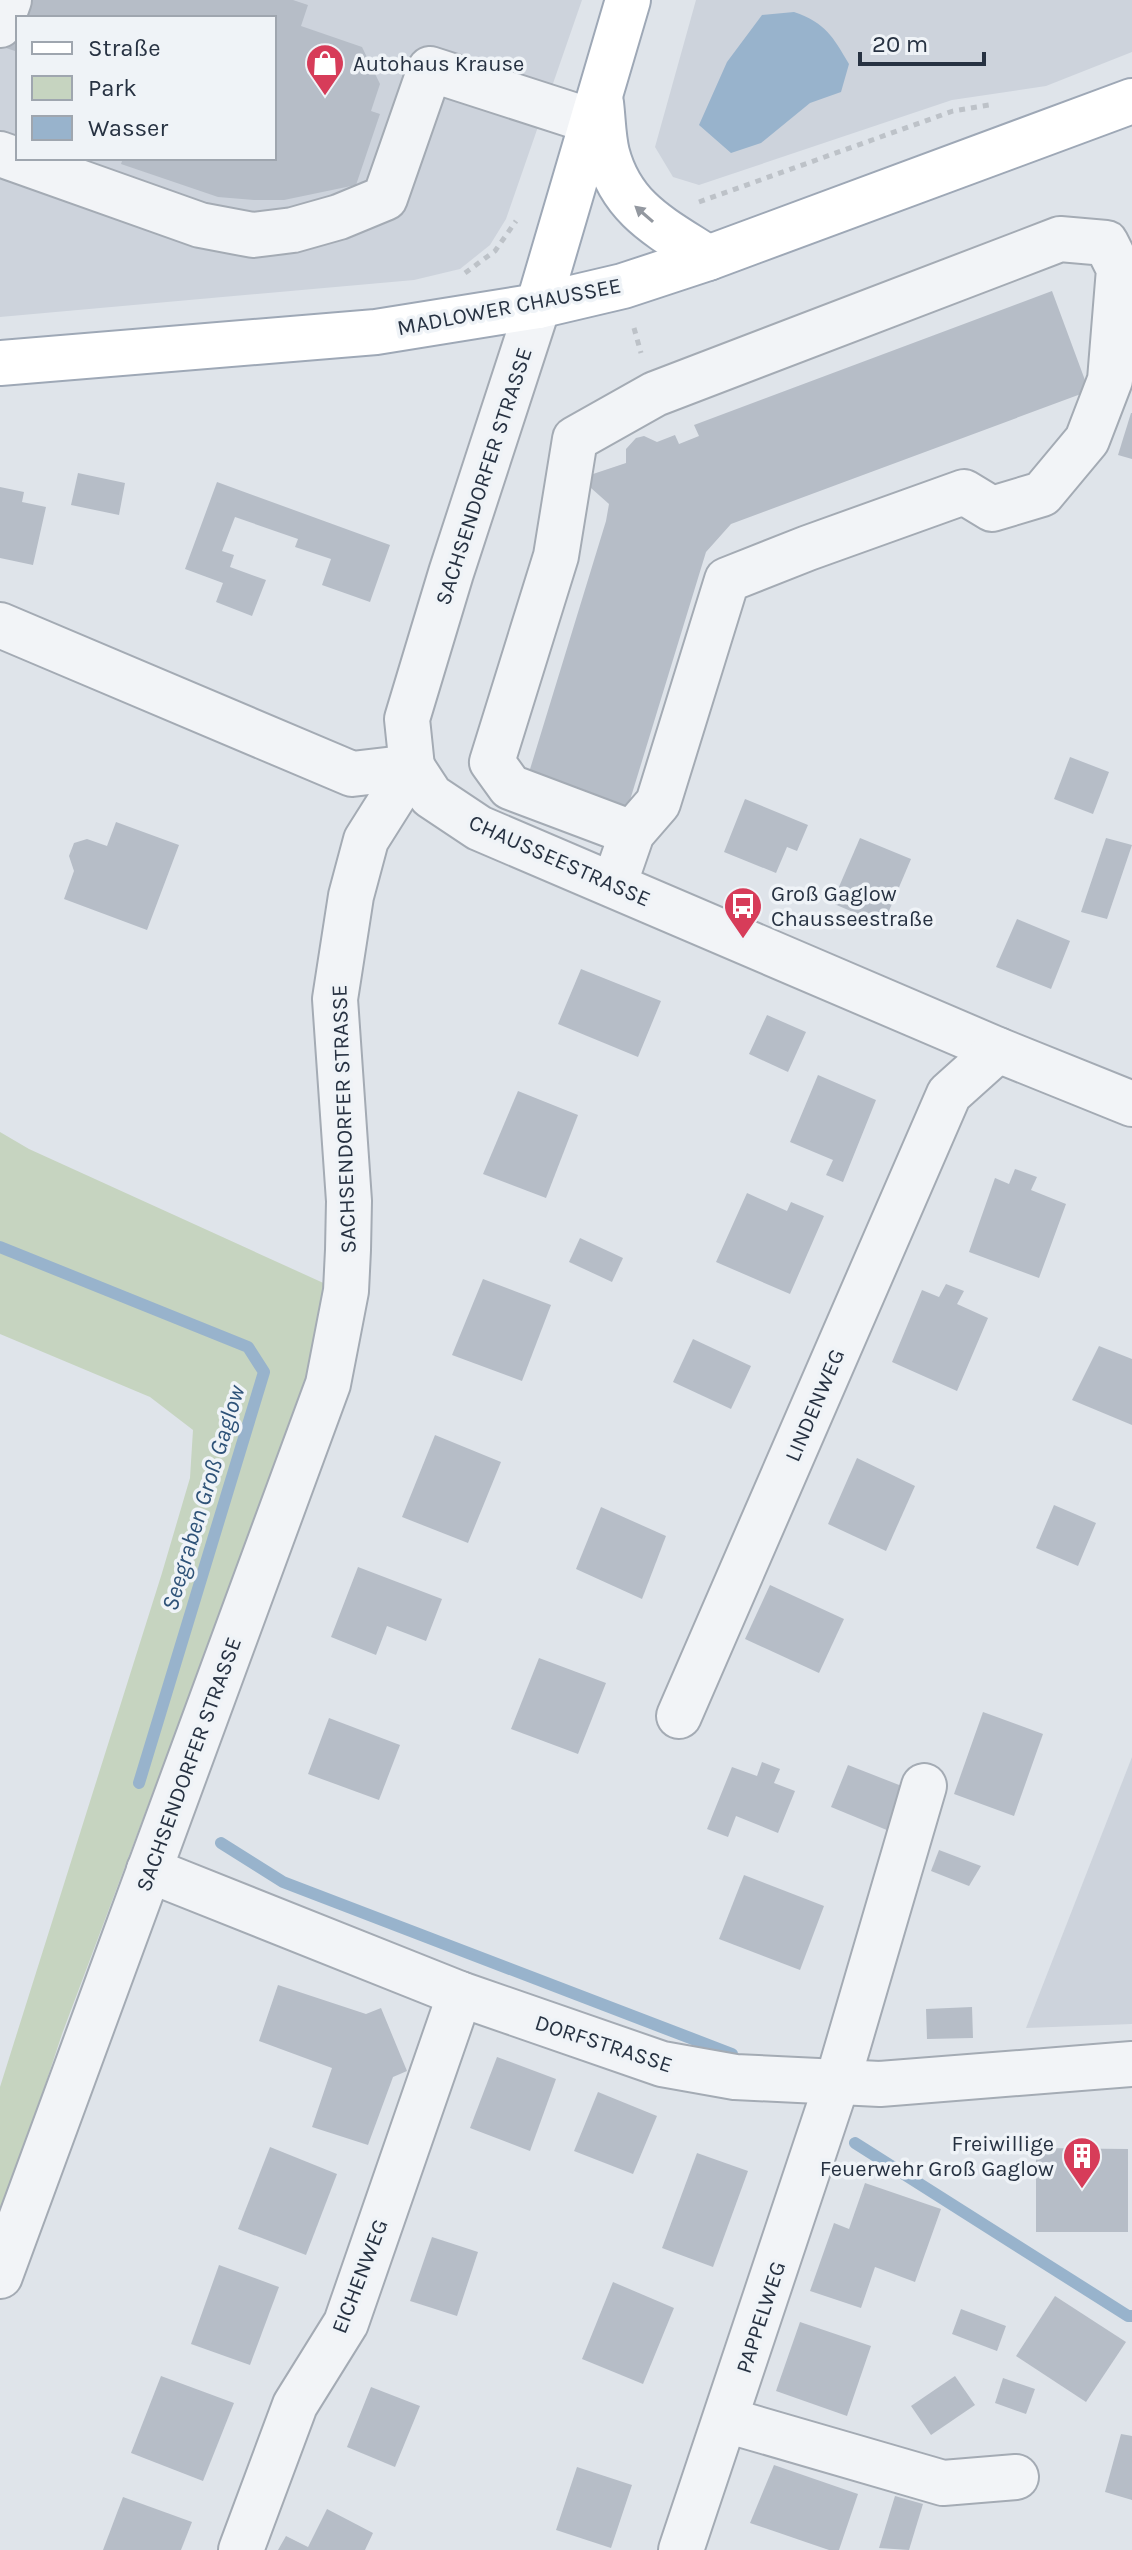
<svg xmlns="http://www.w3.org/2000/svg" width="1132" height="2550" font-family="Karla,sans-serif">
<style>
.built{fill:#cdd3dc;fill-rule:evenodd}
.green{fill:#c6d4c0}
.water{fill:#98b3cc}
.lines{fill:none;stroke-linecap:round;stroke-linejoin:round}
.stream{stroke:#98b3cc;stroke-width:12}
.building{fill:#b6bdc7}
.minor-casing{stroke:#a4abb4;stroke-width:48}
.major-casing{stroke:#9ea8b6;stroke-width:48}
.path{stroke:#bdc2c8;stroke-width:5;stroke-dasharray:6 6;stroke-linecap:butt}
.minor{stroke:#f2f4f7;stroke-width:44}
.major{stroke:#fff;stroke-width:44}
.oneway{fill:#9398a0}
.labels{text-anchor:middle;stroke-width:7;stroke-linejoin:round;paint-order:stroke}
.poi-label{font-size:22px;fill:#273242;stroke:#eff3f7;text-anchor:start}
.street-label{font-size:22px;fill:#273242;stroke:#eff3f7}
.water-label{font-size:24px;font-style:italic;fill:#2e5278;stroke:#eff3f7}
</style>
<rect width="100%" height="100%" fill="#dfe4ea"/>
<g class="built">
<path d="M0 0H582L506 219 490 245 460 269 414 280 0 317ZM18 18H274V158H18Z"/>
<path d="M696 0H1132V52L1046 86 952 100 699 185 673 177 655 147Z"/>
<path d="M1132 1757V2024L1026 2028Z"/>
</g>
<path class="green" d="M0 1132 29 1149 330 1286 306 1385 62 2034 0 2222V2087L162 1573 190 1478 193 1430 150 1397 0 1334Z"/>
<path class="water" d="M794 12C826 23 833 37 849 64L841 92 810 103 761 143 731 153 699 125 727 62 762 15Z"/>
<g class="lines">
<g class="stream">
<path d="M0 1247 248 1347 264 1372 139 1783"/>
<path d="M221 1843 283 1882 732 2054"/>
<path d="M855 2143 1128 2316H1132"/>
</g>
</g>
<g class="building">
<path d="M20 0H293L308 5 301 26 362 47 380 84 371 111 380 114 356 185 284 200H254L218 197 121 164 123 158H274V18H18V52L3 47Z"/>
<path d="M1052 291 1089 391 731 524 706 552 627 810 527 779 606 521 609 504 591 488 587 476 626 463V449L636 438 644 436 657 442 675 435 679 444 699 436 694 425Z"/>
<path d="M1131 413H1132V459L1118 455Z"/>
<path d="M78 473 125 483 119 515 71 505Z"/>
<path d="M217 482 390 545 370 602 322 585 331 559 295 547 298 539 235 517 222 551 234 555 230 567 266 580 252 616 216 602 223 583 185 569Z"/>
<path d="M0 487 24 492 22 502 46 507 33 565 0 558Z"/>
<path d="M1070 757 1109 772 1093 814 1054 799Z"/>
<path d="M745 799 808 825 797 851 787 847 776 873 724 852Z"/>
<path d="M116 822 179 845 147 930 64 899 74 871 69 856 74 843 87 839 107 846Z"/>
<path d="M860 838 911 859 883 925 832 903Z"/>
<path d="M1106 838 1132 845 1107 919 1081 912Z"/>
<path d="M1017 919 1070 941 1051 989 996 967Z"/>
<path d="M581 969 661 1001 638 1057 558 1024Z"/>
<path d="M767 1015 806 1032 788 1072 749 1054Z"/>
<path d="M818 1075 876 1100 843 1182 826 1175 833 1160 790 1142Z"/>
<path d="M518 1091 578 1115 546 1198 483 1174Z"/>
<path d="M1015 1169 1037 1177 1031 1190 1066 1204 1039 1278 969 1252 995 1178 1009 1184Z"/>
<path d="M747 1193 787 1211 791 1202 824 1216 790 1294 716 1262Z"/>
<path d="M580 1238 623 1258 612 1282 569 1262Z"/>
<path d="M483 1279 551 1305 522 1381 452 1355Z"/>
<path d="M946 1284 964 1291 957 1304 988 1318 957 1391 892 1362 922 1290 939 1297Z"/>
<path d="M693 1339 751 1366 731 1409 673 1382Z"/>
<path d="M1099 1346 1132 1359V1425L1072 1400Z"/>
<path d="M435 1435 501 1462 468 1543 402 1517Z"/>
<path d="M857 1458 915 1486 886 1551 828 1524Z"/>
<path d="M1054 1505 1096 1523 1078 1566 1036 1548Z"/>
<path d="M601 1507 666 1536 642 1599 576 1569Z"/>
<path d="M358 1567 442 1599 426 1641 387 1626 376 1655 331 1637Z"/>
<path d="M770 1585 844 1619 819 1673 745 1639Z"/>
<path d="M539 1658 606 1683 578 1754 511 1729Z"/>
<path d="M983 1712 1043 1734 1014 1816 954 1794Z"/>
<path d="M329 1718 400 1745 379 1800 308 1774Z"/>
<path d="M762 1762 780 1769 774 1783 795 1791 778 1833 736 1816 728 1837 707 1829 732 1767 757 1776Z"/>
<path d="M848 1765 912 1790 894 1833 831 1807Z"/>
<path d="M939 1850 981 1866 969 1886 931 1871Z"/>
<path d="M744 1875 824 1906 800 1970 719 1939Z"/>
<path d="M278 1985 366 2014 381 2008 407 2071 393 2077 368 2145 312 2127 332 2068 259 2041Z"/>
<path d="M972 2007 973 2038 927 2039 926 2009Z"/>
<path d="M497 2057 556 2079 530 2151 470 2128Z"/>
<path d="M598 2092 657 2116 633 2174 574 2151Z"/>
<path d="M270 2147 337 2174 306 2255 238 2229Z"/>
<path d="M1036 2148 1128 2149V2232H1036Z"/>
<path d="M697 2153 748 2171 713 2267 662 2248Z"/>
<path d="M865 2183 941 2209 915 2282 875 2267 861 2308 810 2291 834 2223 849 2229Z"/>
<path d="M432 2237 478 2252 457 2316 410 2301Z"/>
<path d="M219 2265 279 2287 250 2365 191 2344Z"/>
<path d="M613 2282 674 2308 643 2384 582 2359Z"/>
<path d="M1055 2296 1126 2342 1086 2402 1016 2356Z"/>
<path d="M961 2309 1006 2326 997 2351 952 2334Z"/>
<path d="M800 2322 871 2346 847 2416 776 2391Z"/>
<path d="M161 2376 234 2403 203 2481 131 2453Z"/>
<path d="M955 2376 975 2405 931 2435 911 2406Z"/>
<path d="M1003 2378 1035 2389 1026 2414 995 2403Z"/>
<path d="M371 2387 420 2406 395 2467 347 2447Z"/>
<path d="M1121 2434 1132 2436V2500L1105 2492Z"/>
<path d="M774 2465 858 2494 839 2550H829L750 2523Z"/>
<path d="M577 2467 632 2485 611 2548 556 2530Z"/>
<path d="M895 2496 923 2504 909 2550 879 2548Z"/>
<path d="M123 2497 192 2522 181 2550H103Z"/>
<path d="M327 2509 373 2533 365 2550H278L286 2536 308 2547Z"/>
</g>
<g class="lines">
<g class="minor-casing">
<g id="minor">
<path d="M0 25 9 0"/>
<path d="M0 154 200 225 253 235 293 230 339 217 385 198 430 69 591 121"/>
<path d="M0 625 352 774 412 767"/>
<path d="M412 767 431 796 479 828 998 1050 1132 1104"/>
<path d="M614 885 632 833 658 803 727 580 808 548 964 492 992 509 1042 494 1087 440 1110 380 1119 269 1106 243 1060 239 655 394 575 439 556 556 492 762 510 787 632 833"/>
<path d="M679 1716 949 1094 998 1050"/>
<path d="M149 1870 460 1994 662 2064 735 2077 880 2084 1132 2064"/>
<path d="M0 2276 328 1384 346 1291 348 1250 349 1201 335 999 351 896 366 840 412 767 407 719 451 573 538 306"/>
<path d="M726 2420 943 2483 1016 2477"/>
<path d="M241 2550 295 2405 346 2323 460 1994"/>
<path d="M681 2550 837 2083 924 1786"/>
</g>
</g>
<g class="major-casing">
<g id="major">
<path d="M601 103C603 119 603 137 607 153 622 210 662 228 708 258"/>
<path d="M538 306 628 0"/>
<path d="M0 363 376 332 538 306 623 286 708 258 1132 101"/>
</g>
</g>
<g class="path">
<path d="M699 202 953 111 989 105"/>
<path d="M465 273 495 251 516 221"/>
<path d="M634 328 641 353"/>
</g>
<use href="#minor" class="minor"/>
<use href="#major" class="major"/>
</g>
<defs><path id="oneway-solid" d="M-6-.8H1V-3.2L6.5 0L1 3.2V.8H-6Z" transform="scale(2)"/></defs>
<use class="oneway" href="#oneway-solid" transform="translate(644 214) rotate(-139)"/>
<defs>
<g id="shop-pin" transform="scale(2)"><path d="M0 17L-7.5 6A9.5 9.5 0 1 1 7.5 6Z" fill="#d73c59" stroke="#eff3f7"/><path d="M-5-2.5h2.3a2.7 3.5 0 0 1 5.4 0H5L5.5 6h-11ZM-1.5-2.5h3a1.5 2.3 0 0 0-3 0Z" fill="#fff"/></g>
<g id="bus-pin" transform="scale(2)"><path d="M0 17L-7.5 6A9.5 9.5 0 1 1 7.5 6Z" fill="#d73c59" stroke="#eff3f7"/><path d="M-5-6H5V4H4V6H2V4H-2V6H-4V4H-5ZM-3.5-4V0h7V-4ZM-3.5 1.2v1.5H-2V1.2ZM2 1.2v1.5H3.5V1.2Z" fill="#fff"/></g>
<g id="building-pin" transform="scale(2)"><path d="M0 17L-7.5 6A9.5 9.5 0 1 1 7.5 6Z" fill="#d73c59" stroke="#eff3f7"/><path d="M-4-6H4V6H1V3H-1V6H-4ZM-2.5-4.3h1.7v1.8h-1.7ZM.8-4.3h1.7v1.8H.8ZM-2.5-1h1.7V.8h-1.7ZM.8-1h1.7V.8H.8Z" fill="#fff"/></g>
</defs>
<g fill-rule="evenodd">
<use href="#shop-pin" x="325" y="63"/>
<use href="#bus-pin" x="743" y="906"/>
<use href="#building-pin" x="1082" y="2156"/>
</g>
<g class="labels">
<g class="poi-label">
<text x="353" y="71">Autohaus Krause</text>
<text x="771" y="901">Groß Gaglow<tspan x="771" dy="25">Chausseestraße</tspan></text>
<text x="1054" y="2151" text-anchor="end">Freiwillige<tspan x="1054" dy="25">Feuerwehr Groß Gaglow</tspan></text>
</g>
<g class="street-label">
<text transform="translate(509 306) rotate(-11)" y="8">MADLOWER CHAUSSEE</text>
<text transform="translate(483 476) rotate(-72)" y="8">SACHSENDORFER STRASSE</text>
<text transform="translate(560 860) rotate(24)" y="8">CHAUSSEESTRASSE</text>
<text transform="translate(343 1119) rotate(-92)" y="8">SACHSENDORFER STRASSE</text>
<text transform="translate(814 1405) rotate(-67)" y="8">LINDENWEG</text>
<text transform="translate(188 1764) rotate(-70)" y="8">SACHSENDORFER STRASSE</text>
<text transform="translate(604 2043) rotate(18)" y="8">DORFSTRASSE</text>
<text transform="translate(359 2276) rotate(-69)" y="8">EICHENWEG</text>
<text transform="translate(760 2317) rotate(-72)" y="8">PAPPELWEG</text>
</g>
<g class="water-label">
<text transform="translate(203 1498) rotate(-73)" y="8">Seegraben Groß Gaglow</text>
</g>
</g>
<rect x="16" y="16" width="260" height="144" fill="#eff3f7" stroke="#9fa6af" stroke-width="2"/>
<rect x="32" y="42" width="40" height="12" fill="#ffffff" stroke="#9fa6af" stroke-width="2"/>
<text x="88" y="56" font-size="24" fill="#273242">Straße</text>
<rect x="32" y="76" width="40" height="24" fill="#c6d4c0" stroke="#9fa6af" stroke-width="2"/>
<text x="88" y="96" font-size="24" fill="#273242">Park</text>
<rect x="32" y="116" width="40" height="24" fill="#98b3cc" stroke="#9fa6af" stroke-width="2"/>
<text x="88" y="136" font-size="24" fill="#273242">Wasser</text>
<path d="M860 52v12h124v-12" fill="none" stroke="#273242" stroke-width="4"/>
<text x="872" y="52" font-size="24" fill="#273242" stroke="#eff3f7" stroke-width="6" paint-order="stroke">20 m</text>
</svg>
